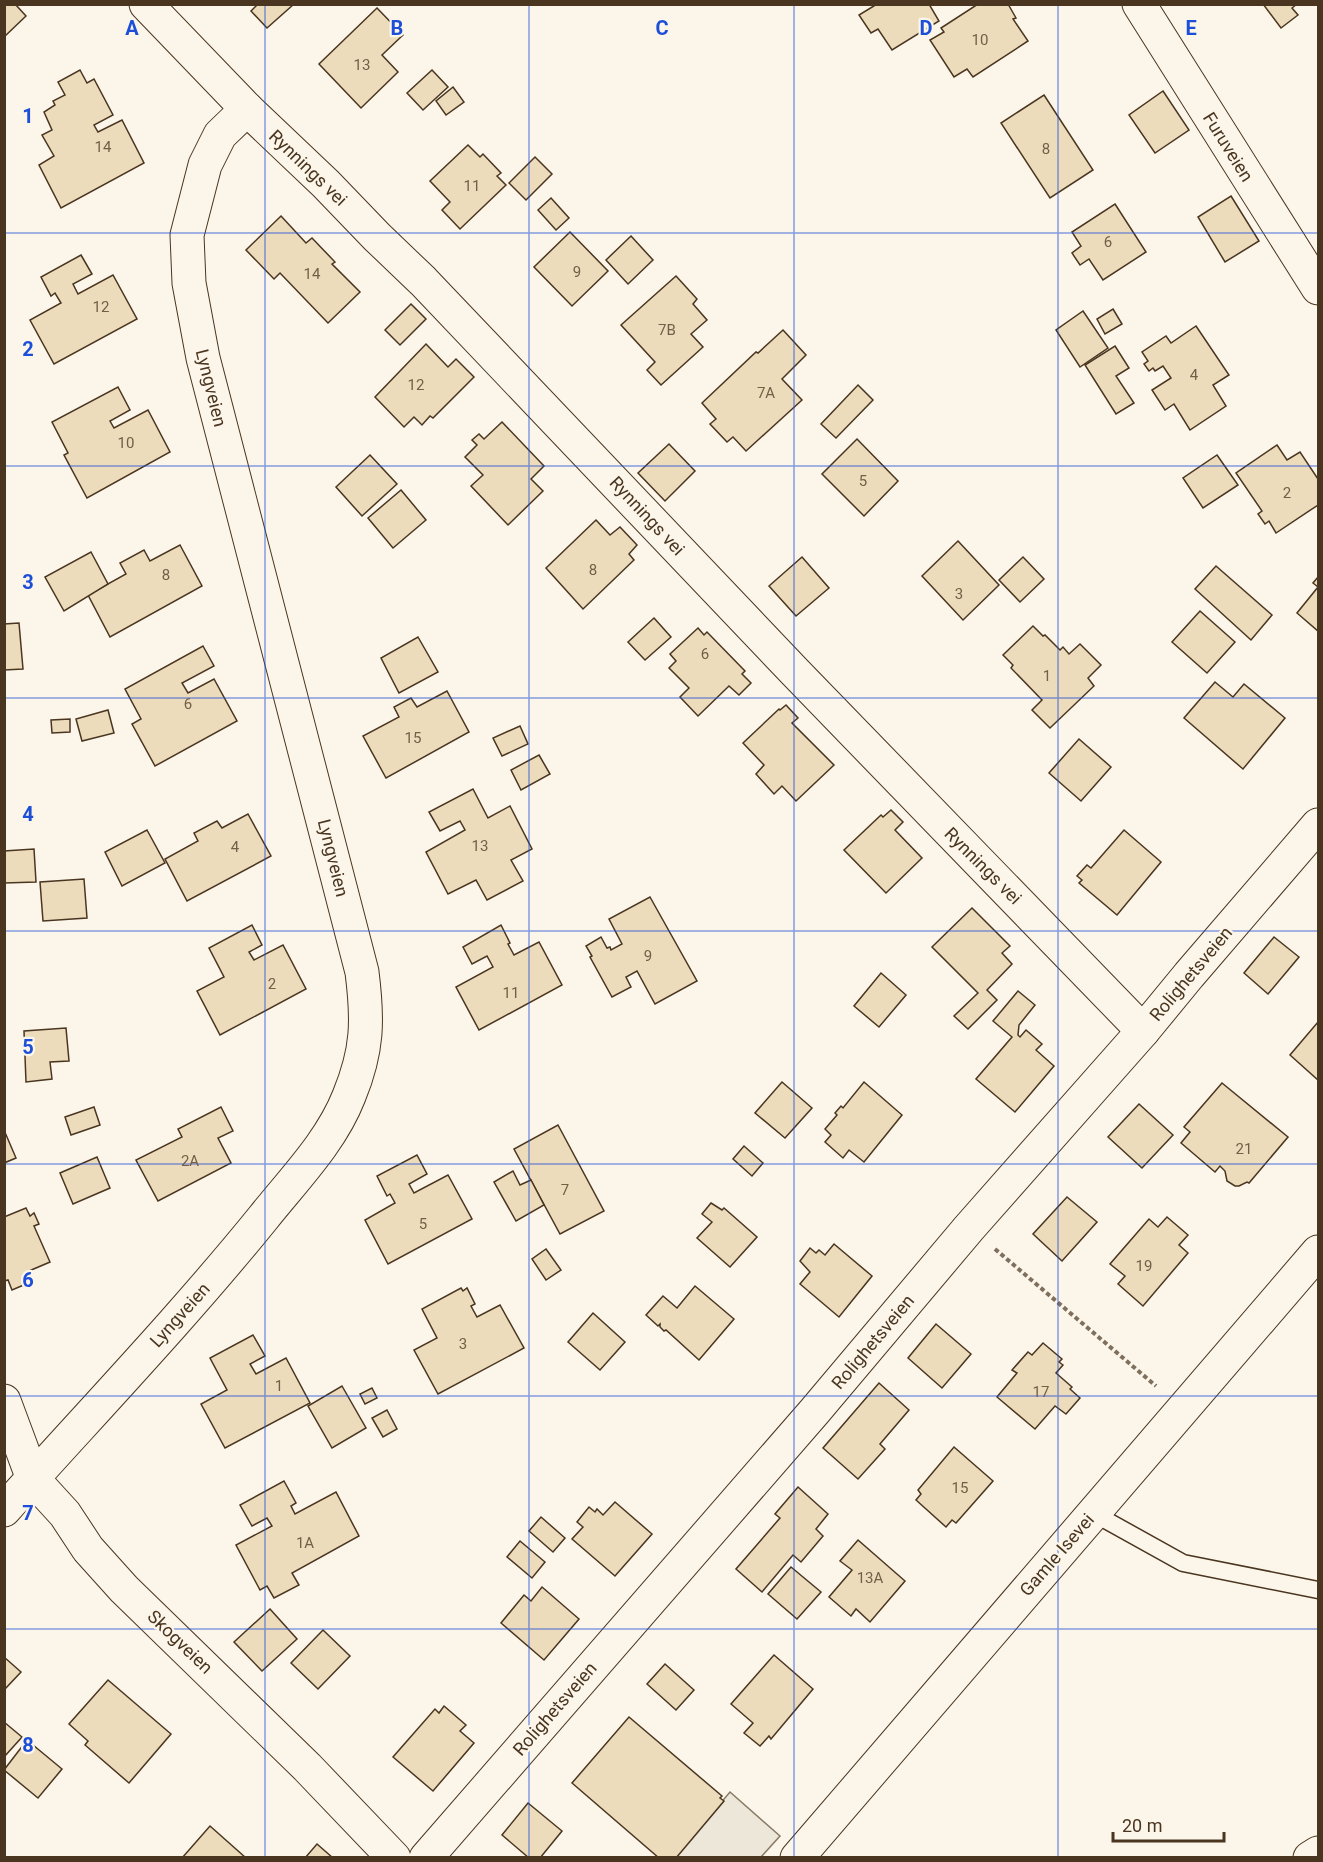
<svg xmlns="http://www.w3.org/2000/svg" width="1323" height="1862" font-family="Roboto,sans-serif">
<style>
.parking{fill:#ede7d9;stroke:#887966;stroke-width:1.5}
.building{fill:#ecdcbc;stroke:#4a3520;stroke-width:1.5}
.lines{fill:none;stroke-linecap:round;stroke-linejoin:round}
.service-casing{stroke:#4a3520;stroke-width:19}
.minor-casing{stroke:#4a3520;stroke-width:35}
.trunk-casing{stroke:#4a3520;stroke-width:35}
.path{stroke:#7f6f5c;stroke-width:4;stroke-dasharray:4.5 3;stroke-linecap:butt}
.service{stroke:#fbf6e9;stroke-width:16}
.minor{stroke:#fbf6e9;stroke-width:33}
.trunk{stroke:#fbf6e9;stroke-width:33}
.grid{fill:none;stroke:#1d4ed8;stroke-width:1.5;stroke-opacity:0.55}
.labels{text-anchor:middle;stroke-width:4.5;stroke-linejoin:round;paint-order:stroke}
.number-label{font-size:15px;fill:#725f47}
.street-label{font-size:18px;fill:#4a3520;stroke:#fbf6e9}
.grid-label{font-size:20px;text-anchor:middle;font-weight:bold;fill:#1d4ed8;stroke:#fbf6e9;stroke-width:4.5;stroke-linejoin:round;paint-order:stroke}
</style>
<rect width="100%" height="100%" fill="#fbf6e9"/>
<path class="parking" d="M730 1792 780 1836 761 1857 674 1858Z"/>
<g class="building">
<path d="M4 4H15L26 16 4 37Z"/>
<path d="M258 4H294L267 28 251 11Z"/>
<path d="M877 4H929L939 21 892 50 878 29 871 33 859 15Z"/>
<path d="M978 4H1008L1016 18 1013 19 1028 41 973 77 967 69 954 77 930 40 944 32 941 28Z"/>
<path d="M1263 4H1297L1292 8 1298 15 1281 28Z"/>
<path d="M377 8 403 35 382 55 398 72 361 108 319 64Z"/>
<path d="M80 70 87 83 94 79 113 115 94 125 98 132 122 120 144 163 61 208 39 165 54 156 42 135 52 130 44 112 55 105 53 101 65 95 58 82Z"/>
<path d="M432 70 448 87 423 110 407 93Z"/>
<path d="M453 87 464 102 446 115 436 101Z"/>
<path d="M1163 91 1189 130 1155 153 1129 115Z"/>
<path d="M1044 95 1093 170 1050 198 1001 123Z"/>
<path d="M468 145 480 157 483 154 501 173 497 176 506 185 460 229 442 210 450 202 430 181Z"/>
<path d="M535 157 552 174 526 200 509 183Z"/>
<path d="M1231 196 1259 241 1225 262 1198 217Z"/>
<path d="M551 198 569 218 556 230 538 210Z"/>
<path d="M1115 204 1146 252 1103 280 1089 259 1080 265 1072 253 1081 246 1072 232Z"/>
<path d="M281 216 306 243 312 238 335 262 332 264 360 292 328 323 280 273 274 279 246 250Z"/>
<path d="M570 232 608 271 572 306 534 267Z"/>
<path d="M631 236 653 260 628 284 606 260Z"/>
<path d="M81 255 92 274 73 284 78 294 113 275 137 319 54 364 30 320 61 303 55 293 51 296 41 277Z"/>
<path d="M676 276 697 299 693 304 707 320 691 334 703 347 661 385 647 370 655 362 621 325Z"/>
<path d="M411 304 426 319 400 345 385 330Z"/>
<path d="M1113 309 1122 324 1105 334 1097 319Z"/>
<path d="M1083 311 1108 348 1080 367 1056 330Z"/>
<path d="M1196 326 1229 375 1213 385 1226 406 1190 430 1174 404 1165 410 1152 390 1171 378 1163 366 1155 371 1153 368 1149 371 1144 364 1148 361 1142 352 1166 336 1171 343Z"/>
<path d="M783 330 806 355 782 379 802 400 746 451 733 437 727 442 710 424 716 419 702 403 756 352 758 353Z"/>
<path d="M426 344 448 367 456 359 474 377 433 418 430 416 422 425 414 417 404 427 375 397Z"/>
<path d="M1115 346 1129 368 1116 376 1134 403 1116 414 1085 365Z"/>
<path d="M858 385 873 400 836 438 821 424Z"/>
<path d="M118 387 130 410 110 421 114 428 148 410 170 452 87 498 64 455 68 453 52 422Z"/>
<path d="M502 422 544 466 531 479 543 491 508 525 471 486 483 475 465 457 477 445 472 440 479 434 484 439Z"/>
<path d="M857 439 898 481 864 516 822 474Z"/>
<path d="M669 444 695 471 665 501 638 473Z"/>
<path d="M1277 445 1287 460 1300 452 1318 479V505L1276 533 1269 521 1265 524 1258 514 1262 511 1236 473Z"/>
<path d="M370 455 397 484 362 516 336 487Z"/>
<path d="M1217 455 1238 485 1203 508 1183 478Z"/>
<path d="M401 490 426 520 393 548 368 518Z"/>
<path d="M596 520 610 535 620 527 637 545 629 554 634 560 583 609 546 568Z"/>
<path d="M958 541 999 585 963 620 922 576Z"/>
<path d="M180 545 202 586 110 637 88 595 126 574 120 563 144 550 150 561Z"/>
<path d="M91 552 108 584 64 611 45 577Z"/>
<path d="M802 557 829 588 796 616 769 586Z"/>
<path d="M1023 557 1044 579 1020 602 999 580Z"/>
<path d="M1216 566 1272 615 1251 640 1195 589Z"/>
<path d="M1318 577V631L1297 613 1318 587 1313 583Z"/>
<path d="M1200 611 1235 642 1207 673 1172 642Z"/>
<path d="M654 618 671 637 645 660 628 642Z"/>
<path d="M19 623 23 669 4 670V624Z"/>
<path d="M1033 626 1043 636 1045 635 1060 650 1063 647 1069 654 1080 644 1101 665 1088 678 1094 686 1050 728 1032 710 1042 700 1011 668 1013 665 1003 655Z"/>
<path d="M698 628 704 635 707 632 745 671 742 674 751 683 739 695 729 686 698 716 680 697 689 688 669 668 676 661 670 654Z"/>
<path d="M418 637 438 672 399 693 381 658Z"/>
<path d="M203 646 214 666 182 683 188 693 214 679 237 721 155 766 132 724 141 719 125 689Z"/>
<path d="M1215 682 1233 697 1244 684 1285 718 1243 769 1184 718Z"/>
<path d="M447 691 469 732 386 778 363 736 399 717 394 707 411 698 417 707Z"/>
<path d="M786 705 798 718 792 723 834 765 796 801 782 786 774 794 756 774 764 765 743 743 779 709 780 710Z"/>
<path d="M108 710 114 733 82 741 76 719Z"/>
<path d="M70 719V732L52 733 51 720Z"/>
<path d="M520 726 528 744 502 756 493 738Z"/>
<path d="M1079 739 1111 767 1081 801 1049 773Z"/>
<path d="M539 755 550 774 521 790 511 770Z"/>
<path d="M473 789 488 818 510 806 532 849 511 860 523 881 487 900 476 880 448 894 426 852 465 830 460 821 440 831 429 812Z"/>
<path d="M891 810 903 822 895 830 922 858 886 893 844 850 881 815 883 817Z"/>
<path d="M248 814 271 856 187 901 165 859 198 841 194 833 217 821 222 828Z"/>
<path d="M147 830 165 863 122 886 105 852Z"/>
<path d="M1124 830 1161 862 1117 915 1079 883 1082 880 1077 876 1087 865 1091 868Z"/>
<path d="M34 849 36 882 4 883V851Z"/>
<path d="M84 879 87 918 43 921 40 882Z"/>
<path d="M650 897 697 981 655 1004 637 971 626 977 631 987 612 997 590 957 592 956 586 946 601 937 607 948 610 947 611 950 622 944 609 919Z"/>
<path d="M972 908 1010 946 1002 953 1012 964 987 990 997 1000 968 1029 954 1016 978 993 932 947Z"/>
<path d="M252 925 262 945 249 952 254 960 283 945 306 989 220 1035 197 991 224 977 209 948Z"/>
<path d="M501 925 510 943 508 944 514 955 539 942 562 985 479 1030 456 987 493 967 487 956 472 964 463 947Z"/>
<path d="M1274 937 1299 957 1268 994 1244 973Z"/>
<path d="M881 973 906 995 879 1027 854 1006Z"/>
<path d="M1018 991 1035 1005 1019 1025 1018 1035 1020 1037 1026 1030 1042 1044 1036 1050 1054 1066 1015 1112 976 1079 1012 1037 993 1021Z"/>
<path d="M1318 1022V1080L1290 1055Z"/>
<path d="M66 1028 69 1061 50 1062 52 1079 26 1082 24 1031Z"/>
<path d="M782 1082 812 1108 785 1138 755 1113Z"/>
<path d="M864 1082 902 1115 864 1162 849 1150 843 1158 825 1142 831 1135 825 1129 837 1115 835 1113 841 1106 843 1108Z"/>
<path d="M1222 1083 1288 1137 1249 1183 1247 1182 1239 1186H1235L1227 1181 1225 1171 1220 1166 1215 1172 1181 1143 1190 1132 1184 1127Z"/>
<path d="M1139 1104 1173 1135 1142 1168 1108 1137Z"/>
<path d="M94 1107 100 1125 71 1135 65 1117Z"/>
<path d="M221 1107 233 1131 218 1138 231 1163 158 1201 136 1160 182 1137 178 1129Z"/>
<path d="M558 1125 604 1211 560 1234 514 1149Z"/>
<path d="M4 1130 16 1158 4 1163Z"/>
<path d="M744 1146 763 1163 752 1176 733 1159Z"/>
<path d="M417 1155 427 1174 409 1184 414 1193 448 1175 472 1219 388 1264 365 1220 395 1203 390 1194 387 1196 377 1176Z"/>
<path d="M97 1157 110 1188 73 1204 60 1173Z"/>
<path d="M513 1171 520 1185 531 1180 544 1205 516 1221 494 1182Z"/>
<path d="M1067 1197 1097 1222 1062 1261 1033 1234Z"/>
<path d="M711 1203 722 1210 724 1208 757 1237 730 1267 697 1238 712 1222 702 1214Z"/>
<path d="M26 1208 30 1216 34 1213 39 1224 34 1226 50 1262 29 1271 33 1281 12 1290 8 1280 4 1281V1217Z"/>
<path d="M1167 1217 1188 1235 1179 1245 1188 1253 1143 1306 1118 1284 1125 1276 1110 1264 1149 1219 1158 1227Z"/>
<path d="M834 1244 872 1276 839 1317 800 1284 810 1272 800 1261 810 1248 816 1253 819 1250 825 1255Z"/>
<path d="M546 1249 561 1270 546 1280 532 1259Z"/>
<path d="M695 1286 734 1319 699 1360 666 1330 664 1331 660 1327V1324L658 1326 646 1315 663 1296 677 1308Z"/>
<path d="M461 1288 463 1291 467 1288 475 1304 471 1306 477 1317 500 1305 524 1348 438 1394 414 1350 437 1338 422 1309Z"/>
<path d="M593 1313 625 1342 600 1370 568 1342Z"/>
<path d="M936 1324 971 1354 942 1388 908 1358Z"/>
<path d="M253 1335 265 1356 250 1364 256 1374 286 1358 310 1403 225 1448 201 1404 227 1390 210 1358Z"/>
<path d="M1043 1343 1062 1359 1059 1362 1063 1365 1056 1373 1072 1387 1070 1389 1080 1398 1066 1414 1055 1406 1035 1429 997 1397 1017 1373 1012 1370 1028 1352 1032 1355Z"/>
<path d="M879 1383 909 1410 880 1444 885 1449 858 1479 823 1448Z"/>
<path d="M342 1386 366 1428 332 1448 308 1406Z"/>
<path d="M372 1388 377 1398 365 1404 360 1394Z"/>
<path d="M387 1410 397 1429 383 1437 372 1418Z"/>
<path d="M954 1447 993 1481 956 1523 952 1520 946 1527 916 1500 921 1494 918 1490Z"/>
<path d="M284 1481 296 1503 291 1506 295 1514 336 1492 359 1536 292 1573 299 1585 274 1598 267 1586 260 1590 236 1545 272 1526 267 1518 252 1526 240 1505Z"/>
<path d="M798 1487 828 1514 816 1529 823 1536 801 1562 793 1555 762 1592 736 1569 780 1518 775 1514Z"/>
<path d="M615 1502 652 1534 615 1576 572 1539 583 1527 577 1522 589 1507 595 1512 597 1509 603 1515Z"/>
<path d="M541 1517 565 1538 553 1552 529 1531Z"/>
<path d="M858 1540 905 1581 870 1622 856 1609 851 1616 829 1597 852 1570 840 1561Z"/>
<path d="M520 1541 545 1562 532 1578 507 1557Z"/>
<path d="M791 1567 821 1592 797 1619 768 1594Z"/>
<path d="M542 1587 579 1619 544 1660 501 1623 524 1595 531 1601Z"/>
<path d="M270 1609 297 1639 262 1671 234 1642Z"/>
<path d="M323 1630 350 1656 318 1689 291 1663Z"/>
<path d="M774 1655 813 1689 771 1739 769 1736 760 1746 744 1733 753 1723 731 1704Z"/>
<path d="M4 1657 21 1672 4 1690Z"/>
<path d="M665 1664 694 1690 676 1710 647 1684Z"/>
<path d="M108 1680 171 1734 129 1783 85 1745 88 1741 69 1724Z"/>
<path d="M444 1706 466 1725 460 1731 474 1743 433 1791 393 1757 435 1709 439 1713Z"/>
<path d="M629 1717 722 1796 720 1798 724 1801 676 1858H659L572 1783Z"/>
<path d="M4 1722 22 1737 4 1757Z"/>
<path d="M27 1740 62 1769 38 1798 4 1770Z"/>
<path d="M528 1803 562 1831 540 1858H529L502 1835Z"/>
<path d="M210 1826 246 1858H182Z"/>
<path d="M317 1844 333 1858H305Z"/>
</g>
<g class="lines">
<g class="service-casing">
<path id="service" d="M1093 1513 1183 1563 1318 1590"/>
</g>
<g class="minor-casing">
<g id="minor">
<path d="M146 4 247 109 326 184 377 237 423 281 795 672 1143 1031"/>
<path d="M1139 4 1318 288"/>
<path d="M4 1401 33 1479 65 1514 88 1549 124 1589 307 1767 394 1858"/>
<path d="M4 1510C91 1413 181 1319 263 1218 294 1179 331 1142 349 1096 368 1050 368 1020 362 972L203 358 189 283 187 235 205 165 220 135 247 109"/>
<path d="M426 1858 814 1412 969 1228 1143 1031 1189 975 1318 825"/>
<path d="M797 1858 1318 1252"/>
</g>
</g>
<g class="trunk-casing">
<path id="trunk" d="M1310 1858 1318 1853"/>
</g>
<path class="path" d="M995 1249 1156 1386"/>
<use href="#service" class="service"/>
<use href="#minor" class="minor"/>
<use href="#trunk" class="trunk"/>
</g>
<path class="grid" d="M265 4V1858M529 4V1858M794 4V1858M1058 4V1858M4 233H1318M4 466H1318M4 698H1318M4 931H1318M4 1164H1318M4 1396H1318M4 1629H1318"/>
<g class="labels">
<g class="number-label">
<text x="980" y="45">10</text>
<text x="362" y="70">13</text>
<text x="103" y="152">14</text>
<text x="1046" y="154">8</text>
<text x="472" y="191">11</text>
<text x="1108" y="247">6</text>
<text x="577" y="277">9</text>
<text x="312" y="279">14</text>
<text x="101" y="312">12</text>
<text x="667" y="335">7B</text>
<text x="1194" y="380">4</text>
<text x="416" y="390">12</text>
<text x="766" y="398">7A</text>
<text x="126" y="448">10</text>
<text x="863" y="486">5</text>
<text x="1287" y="498">2</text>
<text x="593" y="575">8</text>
<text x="166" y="580">8</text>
<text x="959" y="599">3</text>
<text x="705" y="659">6</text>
<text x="1047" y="681">1</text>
<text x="188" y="709">6</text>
<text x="413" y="743">15</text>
<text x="480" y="851">13</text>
<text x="235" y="852">4</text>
<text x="648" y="961">9</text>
<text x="272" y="989">2</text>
<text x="511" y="998">11</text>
<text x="1244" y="1154">21</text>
<text x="190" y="1166">2A</text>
<text x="565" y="1195">7</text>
<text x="423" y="1229">5</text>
<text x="1144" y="1271">19</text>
<text x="463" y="1349">3</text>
<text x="279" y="1391">1</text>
<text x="1041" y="1397">17</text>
<text x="960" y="1493">15</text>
<text x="305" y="1548">1A</text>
<text x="870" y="1583">13A</text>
</g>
<g class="street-label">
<text transform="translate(1228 147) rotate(58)" y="6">Furuveien</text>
<text transform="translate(308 168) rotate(44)" y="6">Rynnings vei</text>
<text transform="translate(211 388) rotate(76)" y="6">Lyngveien</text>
<text transform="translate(647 516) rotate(47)" y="6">Rynnings vei</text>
<text transform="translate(333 858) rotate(76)" y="6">Lyngveien</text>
<text transform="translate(983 866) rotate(45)" y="6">Rynnings vei</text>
<text transform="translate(1191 974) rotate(-50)" y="6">Rolighetsveien</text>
<text transform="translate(180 1315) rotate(-48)" y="6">Lyngveien</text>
<text transform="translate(873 1342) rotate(-50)" y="6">Rolighetsveien</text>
<text transform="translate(1057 1555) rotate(-49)" y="6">Gamle Isevei</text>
<text transform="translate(180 1642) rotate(44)" y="6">Skogveien</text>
<text transform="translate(555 1709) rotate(-49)" y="6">Rolighetsveien</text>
</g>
</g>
<g class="grid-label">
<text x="132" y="35">A</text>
<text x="397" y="35">B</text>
<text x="662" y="35">C</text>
<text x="926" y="35">D</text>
<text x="1191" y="35">E</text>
<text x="28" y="123">1</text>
<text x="28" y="356">2</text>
<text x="28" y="589">3</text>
<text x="28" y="821">4</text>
<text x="28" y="1054">5</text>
<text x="28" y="1287">6</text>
<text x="28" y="1520">7</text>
<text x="28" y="1752">8</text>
</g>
<rect width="1323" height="1862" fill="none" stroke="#4a3520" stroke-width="12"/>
<path d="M1113 1832v9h111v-9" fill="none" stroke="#4a3520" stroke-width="3"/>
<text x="1122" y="1832" font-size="18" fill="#4a3520" stroke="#fbf6e9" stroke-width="4.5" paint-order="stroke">20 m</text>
</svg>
